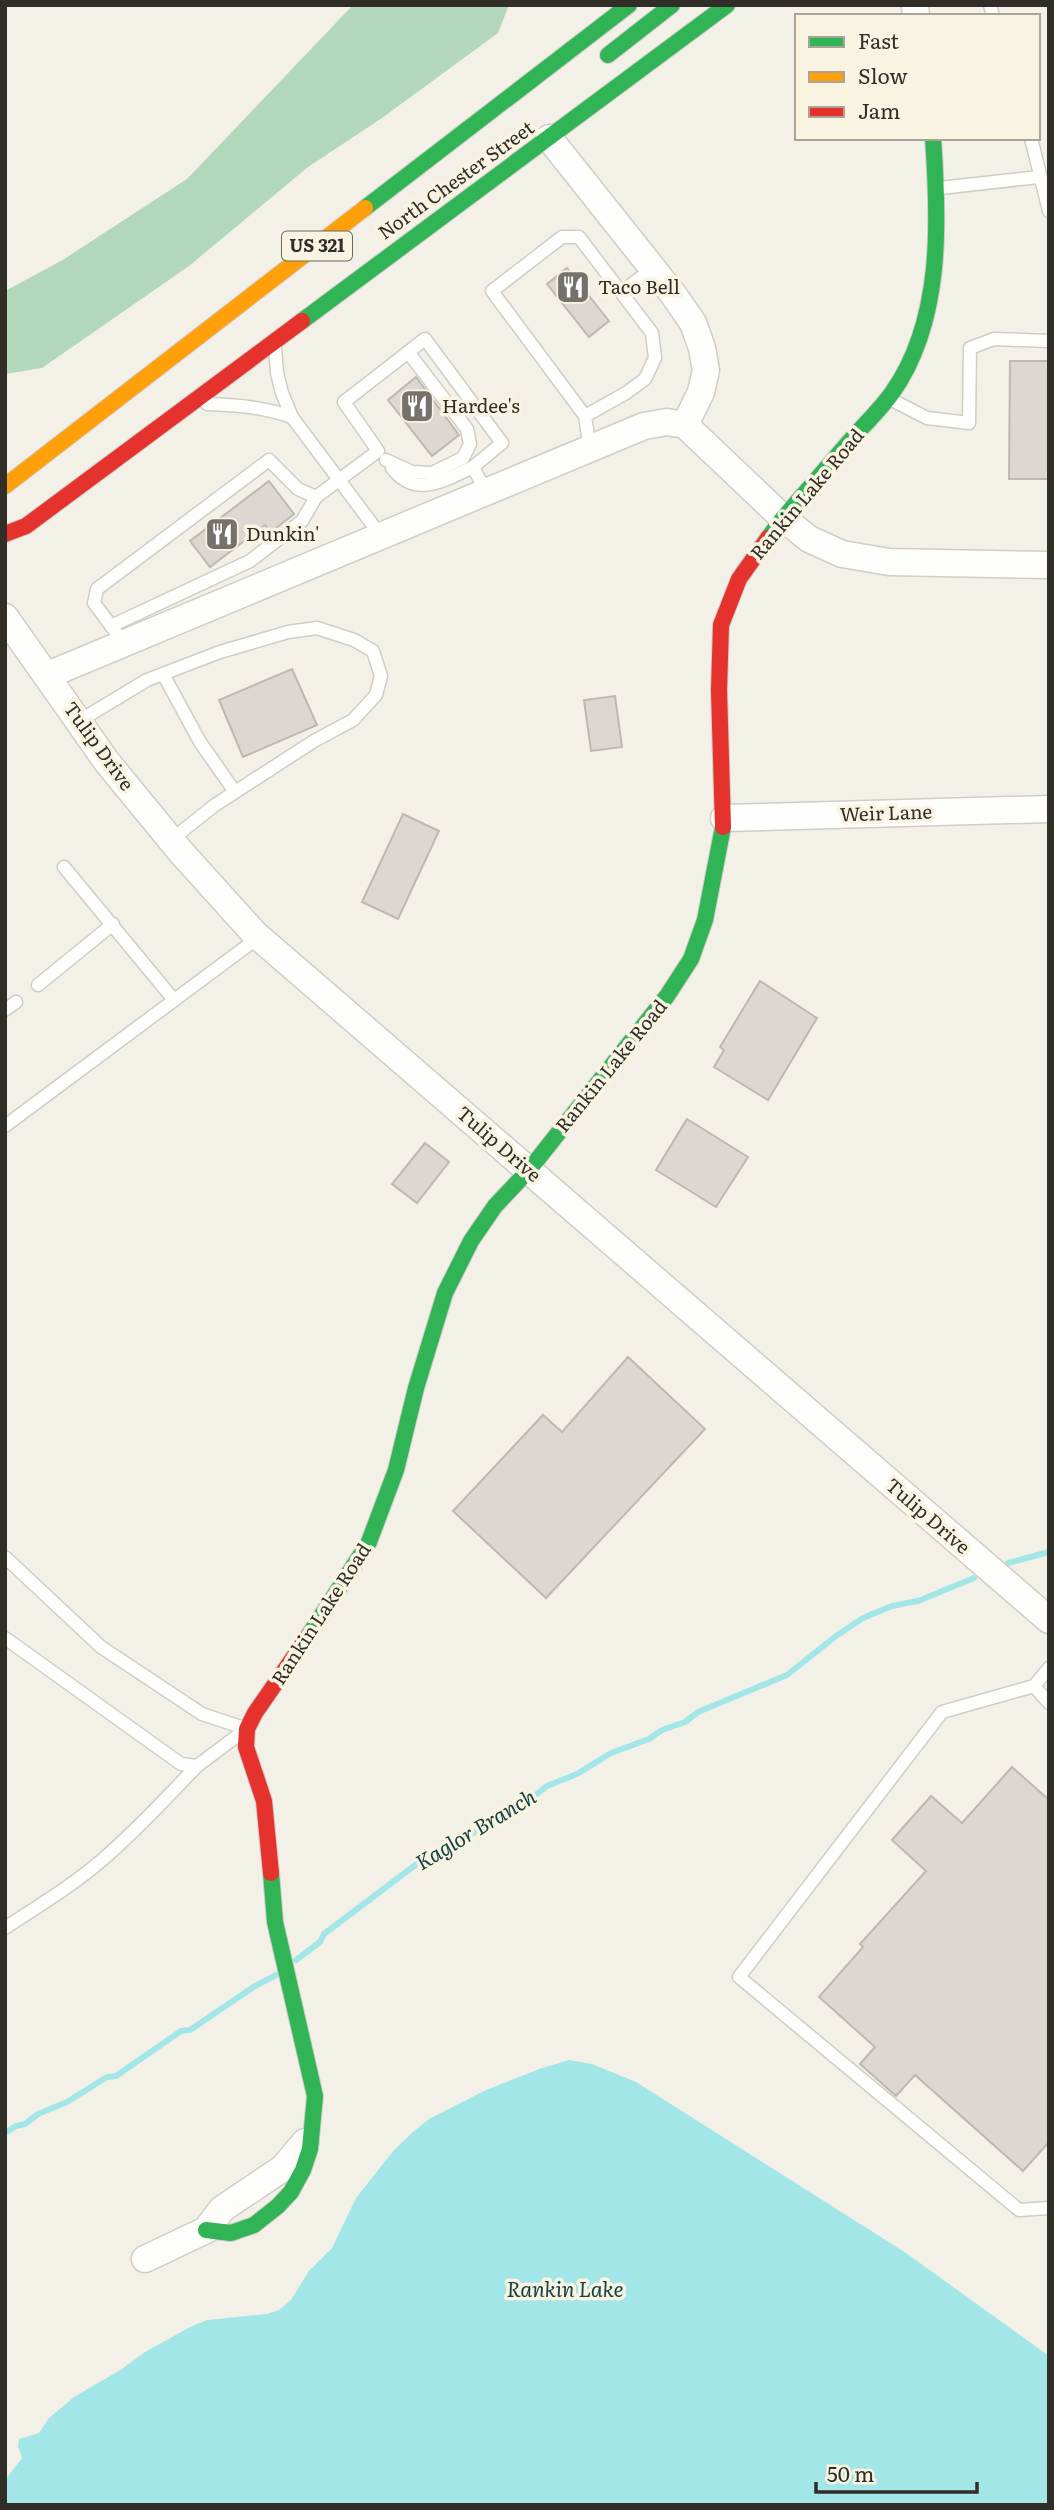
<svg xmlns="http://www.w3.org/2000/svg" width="1054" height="2510" font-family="Literata,serif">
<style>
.forest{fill:#b3d7bb}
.water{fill:#a3e6e8}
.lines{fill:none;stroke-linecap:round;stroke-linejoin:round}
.stream{stroke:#a3e6e8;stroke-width:6}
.building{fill:#dcd8d1;stroke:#bdb9b2;stroke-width:2}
.lane-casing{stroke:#d0cdc6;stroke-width:15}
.street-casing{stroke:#d0cdc6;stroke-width:29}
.fast-casing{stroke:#d0cdc6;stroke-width:18}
.slow-casing{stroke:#d0cdc6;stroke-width:18}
.jam-casing{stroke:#d0cdc6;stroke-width:18}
.lane{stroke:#fdfdfb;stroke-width:12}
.street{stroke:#fdfdfb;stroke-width:26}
.fast{stroke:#30b455;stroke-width:16}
.slow{stroke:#ff9f0a;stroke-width:16}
.jam{stroke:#e5322d;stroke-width:16}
.labels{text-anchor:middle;stroke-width:7;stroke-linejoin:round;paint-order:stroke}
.shield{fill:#f9f3e1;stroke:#6c695f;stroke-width:2}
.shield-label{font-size:18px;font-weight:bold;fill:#302e27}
.street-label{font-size:19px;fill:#302e27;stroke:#f9f3e1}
.poi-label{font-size:19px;fill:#302e27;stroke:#f9f3e1;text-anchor:start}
.water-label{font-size:21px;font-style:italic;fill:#144144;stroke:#f9f3e1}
</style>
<rect width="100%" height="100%" fill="#f3f0e7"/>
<path class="forest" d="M353 5H509L498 33 382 118 308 167 189 266 42 368 5 374V291L61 261 187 179Z"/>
<path class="water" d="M569 2060 592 2064 636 2082 906 2253 1049 2356V2505H5V2480L22 2458 18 2446 19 2439 39 2433 49 2418 74 2397 122 2369 145 2352 190 2327 207 2320 267 2314 279 2310 291 2300 309 2271 332 2248 356 2198 394 2150 413 2132 429 2119 486 2090 542 2068Z"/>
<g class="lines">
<g class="stream">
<path d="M1008 1563 1049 1552"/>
<path d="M296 1960 320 1942 324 1934 418 1863C435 1860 444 1844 461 1841L519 1802 528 1801 547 1786 577 1774 611 1753 649 1739 662 1730 685 1722 698 1712 787 1675 836 1636 863 1618 892 1606 918 1601 974 1578"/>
<path d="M5 2133 16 2126 25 2124 38 2114 67 2102 107 2077 116 2076 181 2031 190 2030 255 1986 276 1975"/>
</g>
</g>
<g class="building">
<path d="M567 268 609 321 589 337 547 284Z"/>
<path d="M1010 361H1049V479H1009Z"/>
<path d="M416 377 459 435 432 456 388 400Z"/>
<path d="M269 481 294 514 271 532 265 525 210 567 190 541Z"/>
<path d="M292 669 317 725 243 757 219 700Z"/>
<path d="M615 696 622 747 591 751 584 700Z"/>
<path d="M403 814 439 831 398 919 362 902Z"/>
<path d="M760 981 817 1018 768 1100 714 1067 724 1050 720 1047Z"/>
<path d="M687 1119 748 1157 716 1207 656 1170Z"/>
<path d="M425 1143 449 1162 417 1203 392 1184Z"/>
<path d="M628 1357 705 1429 546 1598 453 1511 543 1415 562 1432Z"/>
<path d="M1012 1767 1049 1800V2142L1023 2171 915 2075 896 2096 860 2064 875 2047 819 1997 863 1947 860 1944 926 1871 892 1840 931 1796 962 1823Z"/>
</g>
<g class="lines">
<g class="lane-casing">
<g id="lane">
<path d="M990 5 993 16"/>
<path d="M1031 138 1049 211"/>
<path d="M940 188 1039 177"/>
<path d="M622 292 653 268"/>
<path d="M275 348 277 373 282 393 292 417 381 536"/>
<path d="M892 400 927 418 969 423 970 348 994 339 1049 341"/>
<path d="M207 404C237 405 263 407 292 417"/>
<path d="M585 416 626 393 645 379 655 358 652 333 579 237H562L492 291 585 416 590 449"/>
<path d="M386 460 412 472 432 473 463 458 470 444 467 429 408 352"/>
<path d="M392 468C415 499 445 480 473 467"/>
<path d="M111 626 250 561 302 521 316 497"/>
<path d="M124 643 94 603 97 589 269 460 298 489 316 497 378 451 344 402 425 339 502 443 473 467 486 492"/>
<path d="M163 674 200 742 235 792"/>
<path d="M79 721 147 680 220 652 288 632 317 628 354 640 373 651 381 676 376 695 353 720 314 741 215 805 171 840"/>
<path d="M64 867 174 1000"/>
<path d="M38 985 113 924"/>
<path d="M5 1010 16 1002"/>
<path d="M5 1126 259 937"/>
<path d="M5 1557 101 1647 202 1714 244 1728"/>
<path d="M5 1638 181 1764 197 1766 241 1733"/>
<path d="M1049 1668 1034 1686 942 1712 739 1977 1019 2210 1049 2208"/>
<path d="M1034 1686 1049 1703"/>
<path d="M5 1928C38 1906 72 1886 102 1860 136 1831 166 1798 197 1766"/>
</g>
</g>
<g class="street-casing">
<g id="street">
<path d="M915 5 916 16"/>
<path d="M549 138 673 294 693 323 702 348 706 370 701 392 685 425"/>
<path d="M5 617 107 762 180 851 254 933 1049 1620"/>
<path d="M48 675 644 426 667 422 685 425 783 518 809 539 842 554 889 562 1049 565"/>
<path d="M724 818 1049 809"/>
<path d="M145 2259 206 2230 222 2209 283 2168 305 2142"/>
</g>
</g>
<g class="fast-casing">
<g id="fast">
<path d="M608 55 672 5"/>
<path d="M365 208 629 5"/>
<path d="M302 321 727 5"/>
<path d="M768 538 783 518C808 490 832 461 857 433 869 420 882 407 892 393 943 321 939 221 933 138"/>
<path d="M309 1635 369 1542 396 1470 416 1388 445 1293 471 1241 495 1206 529 1170 667 996 691 959 705 920 723 827"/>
<path d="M206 2230 231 2233 254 2225 278 2206 291 2192 303 2170 310 2149 315 2096 275 1922 271 1873"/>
</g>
</g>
<g class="slow-casing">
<path id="slow" d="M5 486 365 208"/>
</g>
<g class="jam-casing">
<g id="jam">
<path d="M5 534 26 526 302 321"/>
<path d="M723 827 719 690 721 625 739 579 768 538"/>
<path d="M271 1873 264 1801 246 1747 247 1729 255 1713 309 1635"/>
</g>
</g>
<use href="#lane" class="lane"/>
<use href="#street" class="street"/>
<use href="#fast" class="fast"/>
<use href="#slow" class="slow"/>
<use href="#jam" class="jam"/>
</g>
<defs>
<g id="restaurant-square" transform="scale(1.75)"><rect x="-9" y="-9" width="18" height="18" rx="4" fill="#74726a" stroke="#f9f3e1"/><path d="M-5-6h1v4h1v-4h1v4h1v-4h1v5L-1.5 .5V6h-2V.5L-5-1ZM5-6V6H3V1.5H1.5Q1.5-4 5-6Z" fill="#fff"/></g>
</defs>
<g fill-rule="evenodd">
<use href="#restaurant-square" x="573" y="287"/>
<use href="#restaurant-square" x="417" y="406"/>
<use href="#restaurant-square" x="222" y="534"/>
</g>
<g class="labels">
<rect class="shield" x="282" y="231.5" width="70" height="29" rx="5"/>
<g class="shield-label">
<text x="317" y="252">US 321</text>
</g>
<g class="street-label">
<text transform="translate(456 180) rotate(-36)" y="7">North Chester Street</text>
<text transform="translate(807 494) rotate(-50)" y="7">Rankin Lake Road</text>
<text transform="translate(99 746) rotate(54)" y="7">Tulip Drive</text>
<text transform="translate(886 813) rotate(-2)" y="7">Weir Lane</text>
<text transform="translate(611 1066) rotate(-51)" y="7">Rankin Lake Road</text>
<text transform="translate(499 1144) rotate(41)" y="7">Tulip Drive</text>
<text transform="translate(928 1516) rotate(41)" y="7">Tulip Drive</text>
<text transform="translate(321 1614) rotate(-57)" y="7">Rankin Lake Road</text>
</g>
<g class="poi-label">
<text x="598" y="294">Taco Bell</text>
<text x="442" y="413">Hardee's</text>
<text x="246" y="541">Dunkin'</text>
</g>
<g class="water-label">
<text transform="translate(476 1830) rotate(-31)" y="7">Kaglor Branch</text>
<text x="565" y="2297">Rankin Lake</text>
</g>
</g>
<rect width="1054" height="2510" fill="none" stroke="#302e27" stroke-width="14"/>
<rect x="795" y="14" width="245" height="126" fill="#f9f3e1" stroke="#a9a497" stroke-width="2"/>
<rect x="809" y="37" width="35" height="10" fill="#30b455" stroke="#a9a497" stroke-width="2"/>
<text x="858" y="49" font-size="21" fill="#302e27">Fast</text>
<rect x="809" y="72" width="35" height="10" fill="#ff9f0a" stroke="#a9a497" stroke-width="2"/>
<text x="858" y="84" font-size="21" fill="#302e27">Slow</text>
<rect x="809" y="107" width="35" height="10" fill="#e5322d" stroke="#a9a497" stroke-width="2"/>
<text x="858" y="119" font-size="21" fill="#302e27">Jam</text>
<path d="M816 2482v10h161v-10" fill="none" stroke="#302e27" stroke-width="3.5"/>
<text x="827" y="2482" font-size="21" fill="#302e27" stroke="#f9f3e1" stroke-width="5" paint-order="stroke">50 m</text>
</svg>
